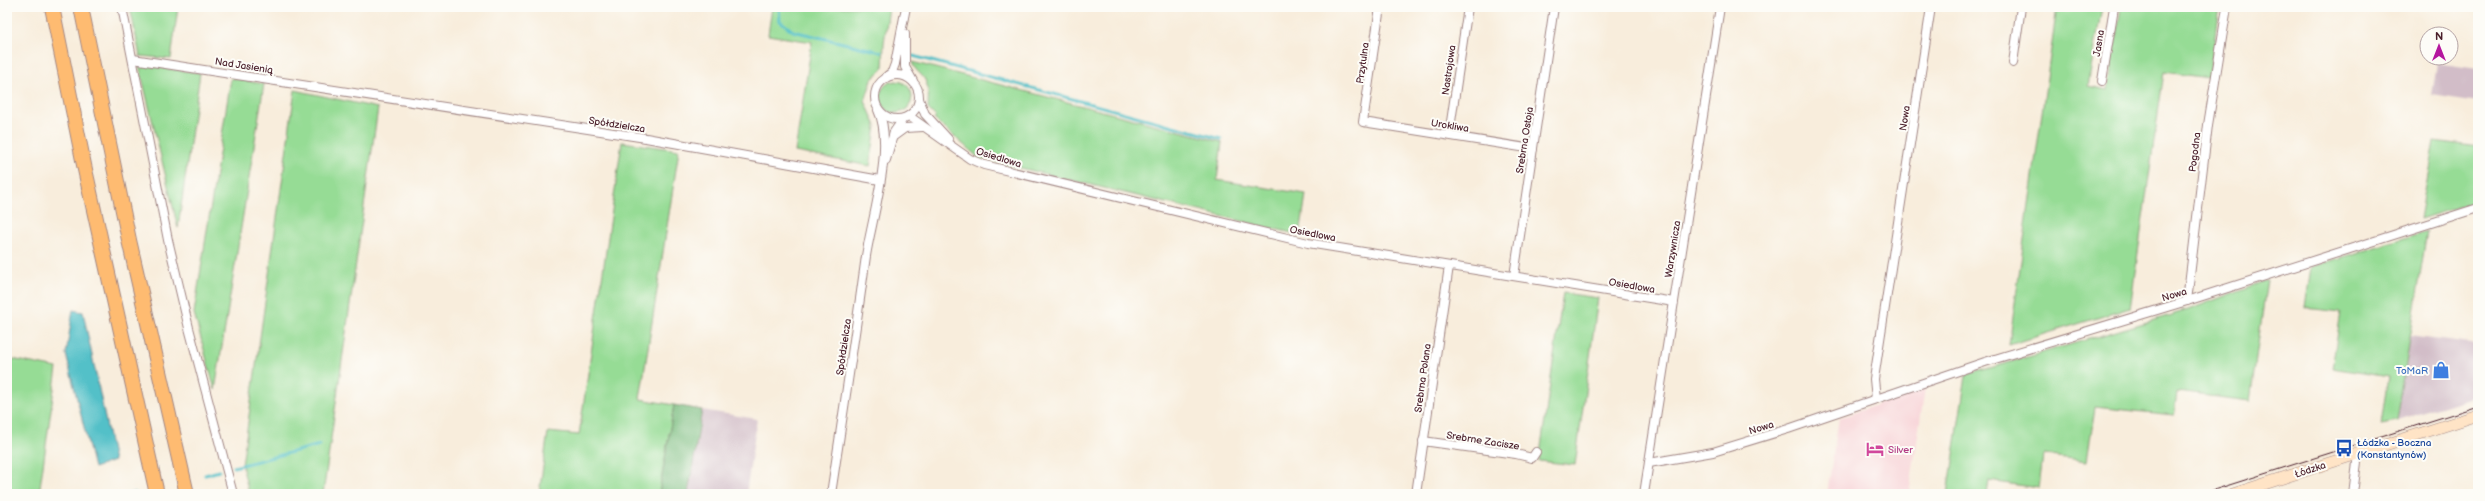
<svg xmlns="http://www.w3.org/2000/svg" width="2485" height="501" font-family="'Balsamiq Sans',sans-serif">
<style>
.built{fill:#f7cfd4}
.industrial{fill:#d2bdc8}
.green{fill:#96dc95;stroke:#707e60}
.forest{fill:#78bc7e;stroke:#616e54}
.water{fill:#52c0c8;stroke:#4e707a}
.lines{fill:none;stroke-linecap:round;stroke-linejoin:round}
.stream{stroke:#52c0c8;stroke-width:3}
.minor-casing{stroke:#a18684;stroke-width:10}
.secondary-casing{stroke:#a18684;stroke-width:12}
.motorway-casing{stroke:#a18684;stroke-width:16}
.minor{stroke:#fff;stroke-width:8}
.secondary{stroke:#ffe4c6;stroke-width:11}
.motorway{stroke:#febb71;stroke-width:14}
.tram{stroke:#4a1f2b;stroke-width:1}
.labels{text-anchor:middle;stroke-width:4;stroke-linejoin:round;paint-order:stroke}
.street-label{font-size:10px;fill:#4a1f2b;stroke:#fdfcf7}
.shop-label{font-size:10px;fill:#366cbe;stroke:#fdfcf7;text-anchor:end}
.transit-label{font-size:10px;fill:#164399;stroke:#fdfcf7;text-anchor:start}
.hotel-label{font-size:10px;fill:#b23c85;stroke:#fdfcf7;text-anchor:start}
</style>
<rect width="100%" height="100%" fill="#fdfcf7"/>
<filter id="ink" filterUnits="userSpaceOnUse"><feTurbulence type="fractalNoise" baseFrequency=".025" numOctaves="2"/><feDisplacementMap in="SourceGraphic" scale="8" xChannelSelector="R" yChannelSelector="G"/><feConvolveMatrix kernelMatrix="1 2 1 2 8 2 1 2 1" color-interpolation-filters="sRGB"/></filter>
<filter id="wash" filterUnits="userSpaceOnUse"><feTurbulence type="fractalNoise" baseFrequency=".012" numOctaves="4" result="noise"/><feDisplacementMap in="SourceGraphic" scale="16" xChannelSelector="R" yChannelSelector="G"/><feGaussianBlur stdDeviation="0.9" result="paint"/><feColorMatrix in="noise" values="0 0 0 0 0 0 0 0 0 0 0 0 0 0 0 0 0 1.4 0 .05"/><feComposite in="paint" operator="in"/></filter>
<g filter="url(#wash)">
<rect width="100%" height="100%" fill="#f8eddc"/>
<path class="built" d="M1925 388 1909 494H1827L1839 418Z"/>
<g class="industrial">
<path d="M2437 63 2478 69V102L2432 95Z"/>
<path d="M2410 336 2478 345V395L2397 421Z"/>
<path d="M702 410 757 419 746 494H688Z"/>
</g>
<g class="green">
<path d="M130 7H178L171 59 140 56Z"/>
<path d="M772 7H889L884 43 883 69 872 79 865 101 876 126 870 166 795 152 812 42 768 35Z"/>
<path d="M2057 7H2102L2088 86 2108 90 2121 7H2219L2209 78 2164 72 2130 308 2009 345Z"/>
<path d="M912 62 1222 142 1217 180 1306 194 1300 235 979 158 934 119 936 117 928 109C928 98 930 90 925 80 921 73 914 70 912 62Z"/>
<path d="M139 65 200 73 178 228Z"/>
<path d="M231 78 264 84 215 390 194 313Z"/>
<circle cx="896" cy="97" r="16"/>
<path d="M295 90 378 108 323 494H249L242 465Z"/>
<path d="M2434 141 2478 147V201L2420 219Z"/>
<path d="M622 142 679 150 640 399 674 405 659 494H539L548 432 579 435Z"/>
<path d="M2427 231 2397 421 2381 424 2388 377 2332 368 2341 312 2305 308 2311 267Z"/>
<path d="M2267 280 2250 401 2177 392 2174 415 2095 407 2087 461 2043 455 2039 488 1989 481 1987 494H1948L1966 375 2188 310Z"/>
<path d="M1563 293 1598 298 1575 465 1539 461Z"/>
<path d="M7 358 57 368 39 494H7Z"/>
</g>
<path class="forest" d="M674 405 702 410 688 494H659Z"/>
<path class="water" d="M73 310 83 312 114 461 94 468 66 354Z"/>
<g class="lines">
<g class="stream">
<path d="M779 7 780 21 793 31 881 52"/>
<path d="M913 56 1221 139"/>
<path d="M234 467 320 445"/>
<path d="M205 475 219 471"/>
<path d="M130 494 135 493"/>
</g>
</g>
</g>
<g filter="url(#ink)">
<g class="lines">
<g class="minor-casing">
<g id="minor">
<path d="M122 7 168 240 189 328 233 494"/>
<path d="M1380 7 1363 122 1533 149"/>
<path d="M905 34V67L913 81"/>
<path d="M133 59 646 138 880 180"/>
<path d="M2013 63 2021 7"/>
<circle cx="897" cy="97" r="22"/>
<path d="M887 76 892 72 895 64 906 7"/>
<path d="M2102 81 2114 7"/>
<path d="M919 99 925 114 948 139"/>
<path d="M909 116 970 159 984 165 1308 243 1674 302"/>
<path d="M1449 135 1468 7"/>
<path d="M894 136 905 128 923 127"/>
<path d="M886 160 894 132 903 119"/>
<path d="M1514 276 1554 7"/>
<path d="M2187 301 2208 125 2227 7"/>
<path d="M1876 399 1874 379 1931 7"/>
<path d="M1423 441 1516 454 1532 458 1536 452"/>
<path d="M1649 463 1713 452 1788 429 1985 362 2187 301 2478 208"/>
<path d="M831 494C843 415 855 336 866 256 872 218 895 145 878 110"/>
<path d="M1416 494 1449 266"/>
<path d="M1644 494 1720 7"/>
<path d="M2353 494 2358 454"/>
</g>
</g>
<g class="secondary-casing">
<path id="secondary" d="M2233 494 2478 415"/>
</g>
<g class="motorway-casing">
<g id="motorway">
<path d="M52 7 84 165 157 494"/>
<path d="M81 7 129 240 187 494"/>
</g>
</g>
<use href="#minor" class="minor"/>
<use href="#secondary" class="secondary"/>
<use href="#motorway" class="motorway"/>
<path class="tram" d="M2201 494 2478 406"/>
</g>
</g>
<defs>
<g id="shop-bare" transform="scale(1.38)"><path d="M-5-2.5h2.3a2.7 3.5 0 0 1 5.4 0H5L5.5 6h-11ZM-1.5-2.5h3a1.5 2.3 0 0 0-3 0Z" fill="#3f7fe0" stroke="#fdfcf7" stroke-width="2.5" paint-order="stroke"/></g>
<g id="bus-bare" transform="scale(1.38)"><path d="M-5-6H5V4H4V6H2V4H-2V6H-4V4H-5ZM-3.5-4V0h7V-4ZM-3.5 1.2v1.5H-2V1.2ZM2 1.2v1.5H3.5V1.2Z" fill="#1a4fb4" stroke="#fdfcf7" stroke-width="2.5" paint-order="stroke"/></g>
<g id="hotel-bare" transform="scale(1.38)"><path d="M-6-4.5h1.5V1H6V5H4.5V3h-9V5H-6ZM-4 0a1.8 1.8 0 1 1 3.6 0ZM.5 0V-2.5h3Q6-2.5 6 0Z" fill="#d1479c" stroke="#fdfcf7" stroke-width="2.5" paint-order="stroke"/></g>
</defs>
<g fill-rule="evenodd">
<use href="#shop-bare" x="2441" y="370"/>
<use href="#bus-bare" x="2344" y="448"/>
<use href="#hotel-bare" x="1875" y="449"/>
</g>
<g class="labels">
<g class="street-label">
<text transform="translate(2098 43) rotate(-81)" y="4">Jasna</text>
<text transform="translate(1362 63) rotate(-82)" y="4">Przytulna</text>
<text transform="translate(244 65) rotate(9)" y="4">Nad Jasienią</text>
<text transform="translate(1448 70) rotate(-82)" y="4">Nastrojowa</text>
<text transform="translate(1904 118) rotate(-81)" y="4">Nowa</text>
<text transform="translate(617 124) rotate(9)" y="4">Spółdzielcza</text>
<text transform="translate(1450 125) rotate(9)" y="4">Urokliwa</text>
<text transform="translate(1524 140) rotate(-81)" y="4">Srebrna Ostoja</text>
<text transform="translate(2194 152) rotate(-83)" y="4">Pogodna</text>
<text transform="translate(999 157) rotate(17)" y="4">Osiedlowa</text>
<text transform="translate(1313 233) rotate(11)" y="4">Osiedlowa</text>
<text transform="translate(1672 249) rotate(-81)" y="4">Warzywnicza</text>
<text transform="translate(1632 285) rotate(10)" y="4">Osiedlowa</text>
<text transform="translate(2174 294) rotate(-17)" y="4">Nowa</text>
<text transform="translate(843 347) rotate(-82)" y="4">Spółdzielcza</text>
<text transform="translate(1422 378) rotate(-82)" y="4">Srebrna Polana</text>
<text transform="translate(1761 427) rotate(-17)" y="4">Nowa</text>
<text transform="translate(1483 440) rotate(9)" y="4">Srebrne Zacisze</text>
<text transform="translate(2310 469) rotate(-18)" y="4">Łódzka</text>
</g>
<g class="shop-label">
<text x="2428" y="374">ToMaR</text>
</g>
<g class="transit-label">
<text x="2357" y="446">Łódzka - Boczna<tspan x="2357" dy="12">(Konstantynów)</tspan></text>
</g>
<g class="hotel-label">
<text x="1888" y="453">Silver</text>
</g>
</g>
<rect width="2485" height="501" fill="none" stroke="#fdfcf7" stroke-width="24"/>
<g transform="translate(2439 46)"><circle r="19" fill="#fdfcf7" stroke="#b5a4a5"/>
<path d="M0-3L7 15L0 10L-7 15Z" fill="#b5179e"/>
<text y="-6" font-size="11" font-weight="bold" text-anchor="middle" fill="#4a1f2b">N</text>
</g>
</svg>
